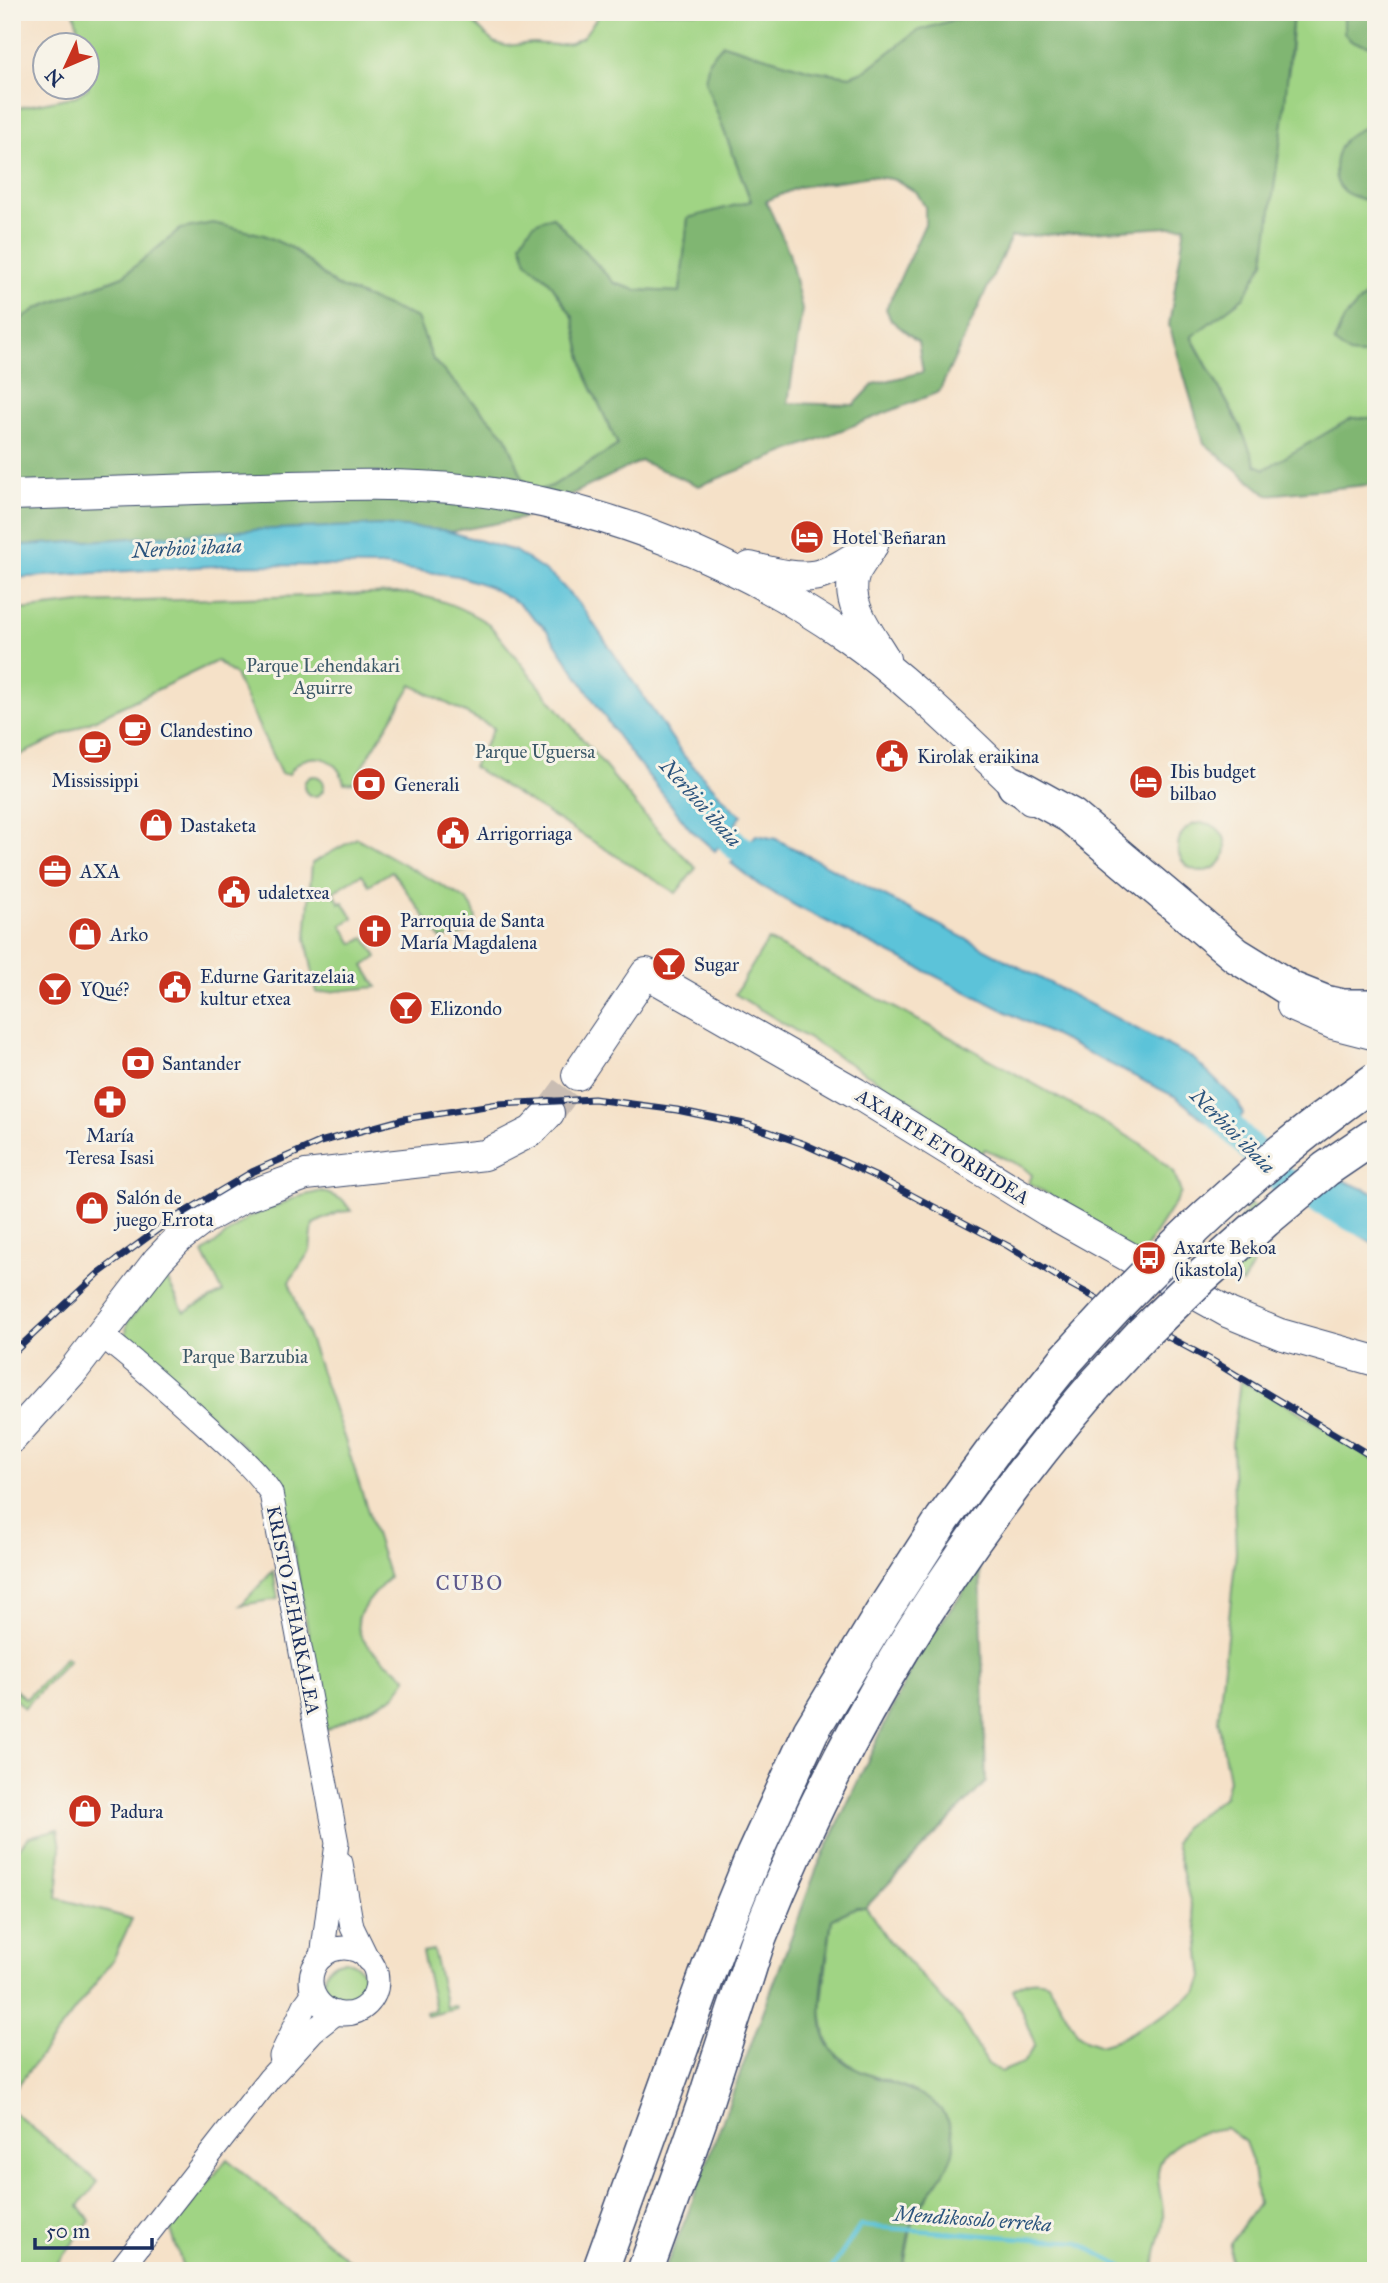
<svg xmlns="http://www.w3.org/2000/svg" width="1388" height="2283" font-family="'IM FELL Great Primer',serif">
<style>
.green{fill:#a0d484;stroke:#5e8271;stroke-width:2}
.forest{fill:#80b672;stroke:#4e7268;stroke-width:2;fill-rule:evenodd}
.water{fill:#5bc3d9;stroke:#3b799c;stroke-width:2}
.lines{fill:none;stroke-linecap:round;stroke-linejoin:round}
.stream{stroke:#5bc3d9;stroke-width:4.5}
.river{stroke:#5bc3d9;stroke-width:28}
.primary-tunnel{stroke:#c9bdb3;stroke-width:30;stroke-dasharray:30 15;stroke-linecap:butt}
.tertiary-casing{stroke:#3c4a6e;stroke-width:25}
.primary-casing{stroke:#3c4a6e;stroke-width:32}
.motorway-casing{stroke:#3c4a6e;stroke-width:38}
.tertiary{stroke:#fff;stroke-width:23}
.primary{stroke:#fff;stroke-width:30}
.motorway{stroke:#fff;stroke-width:35}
.rail-casing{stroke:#1b2f5e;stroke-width:7}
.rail{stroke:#f7f3e8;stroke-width:4.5;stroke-dasharray:13;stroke-linecap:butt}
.motorway-bridge-casing{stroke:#3c4a6e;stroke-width:38;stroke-linecap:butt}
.motorway-bridge{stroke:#fff;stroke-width:35}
.labels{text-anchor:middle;stroke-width:6;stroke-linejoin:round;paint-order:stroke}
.poi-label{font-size:19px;fill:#1b2f5e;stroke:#f7f3e8;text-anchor:start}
.park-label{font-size:19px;fill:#3c5868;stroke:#f7f3e8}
.street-label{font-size:19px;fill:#1b2f5e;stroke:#f7f3e8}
.water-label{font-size:21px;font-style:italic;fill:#2b547d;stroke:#f7f3e8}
.neighbourhood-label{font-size:21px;letter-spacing:2px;fill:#5c588c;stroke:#f7f3e8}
</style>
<rect width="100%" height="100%" fill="#f7f3e8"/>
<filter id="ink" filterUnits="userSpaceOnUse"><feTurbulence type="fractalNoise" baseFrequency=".0143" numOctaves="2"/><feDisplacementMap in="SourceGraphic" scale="14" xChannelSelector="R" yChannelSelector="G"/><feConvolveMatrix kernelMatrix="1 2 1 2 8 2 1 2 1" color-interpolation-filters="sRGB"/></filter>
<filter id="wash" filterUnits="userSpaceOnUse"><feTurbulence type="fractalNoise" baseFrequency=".00686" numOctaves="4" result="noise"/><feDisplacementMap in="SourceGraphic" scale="28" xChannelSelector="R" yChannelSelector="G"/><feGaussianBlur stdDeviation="1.57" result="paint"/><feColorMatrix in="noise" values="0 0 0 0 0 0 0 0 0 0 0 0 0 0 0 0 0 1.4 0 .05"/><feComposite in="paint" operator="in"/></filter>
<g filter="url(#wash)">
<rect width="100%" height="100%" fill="#f5e1c8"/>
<g class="green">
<path d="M74 12H463L493 42 506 46 533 43 556 45 571 43 583 37 601 12H973V14L917 32 866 70 850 76 810 70 723 44 705 81 751 202 688 218 680 292 636 290 614 283 553 217 527 262 549 281 573 317 586 376 618 445 552 486 528 494 506 436 433 360 417 318 335 285 292 248 181 229 123 276 38 308 12 325V109L76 96 88 88 89 81 88 46 82 45Z"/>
<path d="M1293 12H1344V33L1372 47H1376V124L1366 126 1345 192 1376 203V284L1344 319 1349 354 1376 356V418H1352L1265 469 1255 465 1240 426 1191 336 1244 297 1289 69Z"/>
<path d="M400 593C434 596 460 606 489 624L650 822 696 868 676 893 473 767 494 728 412 685 353 782 344 783C338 754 303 748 289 774H281L235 675 217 661 12 759V611L80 603Z"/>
<circle cx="314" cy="786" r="10"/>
<circle cx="1202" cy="847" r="24"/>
<path d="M357 838 464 898C473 905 483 923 468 932 461 936 449 937 441 939L392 871 369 885 362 874 333 892 340 903 343 902 353 918 342 925 353 944 365 937 377 957 364 966 377 987 317 993 306 939 312 863Z"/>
<path d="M768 940 957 1041 1140 1143 1174 1172 1181 1193 1139 1259 1056 1199 1029 1183 1032 1175 1023 1167 985 1149 981 1154 920 1118 924 1109 735 994Z"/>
<path d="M322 1191 343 1200 351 1211 339 1212 313 1224 310 1251 289 1282 345 1440 389 1577C380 1588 368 1600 361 1612 346 1640 389 1662 407 1678L394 1697 325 1730 286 1506 281 1488 270 1471 128 1340 126 1335 127 1322 166 1277 184 1312 223 1292 203 1253 247 1218 297 1197Z"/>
<path d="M1250 1204 1279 1220 1242 1284 1217 1257Z"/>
<path d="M1240 1381 1282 1401 1376 1461V2271H1230L1231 2242 1258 2204 1252 2161 1245 2142 1226 2128C1201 2131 1160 2143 1158 2173 1157 2189 1165 2206 1163 2222 1161 2239 1153 2254 1155 2271H903L913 2219 947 2165 954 2146 911 2089 858 2071 833 2051 825 2036 821 2011 832 1919 856 1907H866L888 1940 959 2017 988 2064 1001 2072 1023 2063 1035 2045 1013 1989C1024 1981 1036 1978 1048 1983L1077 2033 1087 2041 1099 2045 1119 2039 1165 2014 1198 1991 1203 1977 1197 1928 1175 1843 1183 1827 1224 1797 1229 1780 1218 1721 1236 1552 1232 1444Z"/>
<path d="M273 1571 278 1599 241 1605Z"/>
<path d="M66 1657 69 1660 24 1708 14 1698V1689L26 1699Z"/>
<path d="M58 1829 61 1848 57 1898 132 1919 113 1960 12 2093V1855L29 1837Z"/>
<path d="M433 1950 446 2007 455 2006 456 2009 427 2016 426 2012 435 2010 422 1952Z"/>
<circle cx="344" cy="1981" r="20"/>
<path d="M12 2111 98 2182 79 2206 90 2221 51 2271H12Z"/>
<path d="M227 2159 362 2271H184L171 2230Z"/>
</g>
<g class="forest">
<path d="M973 12H1293L1284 115 1264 262 1244 297 1191 337 1240 426 1256 465 1265 469 1352 418H1376V484L1267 495 1204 443 1169 325 1185 226 1011 237 939 392 699 486 641 461 520 519 324 555 12 578V325L38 308 123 276 181 229 213 223 264 235 292 248 335 285 417 318 433 360 506 436 529 494 552 486 618 445 586 376 573 317 549 281 527 262 521 243C530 225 534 221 553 217L614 283 636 290 680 292 688 218 751 201 705 81 709 60 723 44 810 70 850 76 866 70 917 31 973 14ZM871 176 896 180 917 193 925 207V224L886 309 891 320 918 342 923 372 874 384 854 405 788 403 802 310 789 252 766 201 799 187Z"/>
<path d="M1344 12H1376V47L1351 41 1344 33Z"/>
<path d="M1376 124V203C1367 200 1353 198 1345 192 1330 182 1334 155 1343 142 1348 133 1366 126 1376 124Z"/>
<path d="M1376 284V356L1349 354 1334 342 1344 319Z"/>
<path d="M980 1568 986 1782 866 1907H856L832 1919C828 1950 815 2009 825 2037 846 2095 949 2070 954 2143 955 2167 923 2197 914 2218 907 2233 906 2254 903 2271H664L688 2213 817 1868 917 1656Z"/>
</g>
<g class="water">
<path d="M381 525 443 530 515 551 556 579 582 607 684 756 734 810 742 815 715 851 690 829 618 737 546 629 518 603 488 586 458 576 381 566 231 565 12 578V546L250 530Z"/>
<path d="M756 835 776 839 1194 1059 1238 1102 1243 1114 1224 1136 1176 1097 798 907 759 885 731 863Z"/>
<path d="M1337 1178 1376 1194V1245L1308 1204Z"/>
</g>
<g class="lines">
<g class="stream">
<path d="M1374 2188 1376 2178"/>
<path d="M830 2271 860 2226 1078 2242 1129 2271"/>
</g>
<g class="river">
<path d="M701 807 736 846 774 868"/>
<path d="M1206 1102 1281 1179 1355 1219 1376 1228"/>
</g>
</g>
</g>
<g filter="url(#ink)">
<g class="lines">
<path class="primary-tunnel" d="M549 1113 577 1075"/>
<g class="tertiary-casing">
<g id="tertiary">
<path d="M101 1335C139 1364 173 1395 208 1427 230 1448 255 1468 271 1493L337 1843 322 1957"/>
<path d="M341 1863 352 1927 368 1960"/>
<circle cx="344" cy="1981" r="33"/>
<path d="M281 2056 305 2005 313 1994"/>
<path d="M119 2271 269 2079 313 2031 336 2013"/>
</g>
</g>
<g class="primary-casing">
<g id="primary">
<path d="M12 495C94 492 176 490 258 487 329 485 400 482 470 490 605 506 736 560 847 637 914 684 971 744 1031 800"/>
<path d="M870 550C865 557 859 565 855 573 843 602 871 635 885 659"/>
<path d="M750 567C813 583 820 581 873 545"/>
<path d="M1292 1006 1333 1024 1376 1035"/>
<path d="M577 1075 646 973 856 1093 1047 1211 1229 1313 1280 1334 1376 1361"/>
<path d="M12 1438 72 1372 158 1260 179 1238 204 1219 242 1198 306 1175 485 1155 532 1131 549 1113"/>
</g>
</g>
<g class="motorway-casing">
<g id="motorway">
<path d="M1015 785 1071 816 1236 955 1270 976 1292 990 1325 1003 1343 1007H1376"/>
<path d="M600 2271 722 1933 754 1855 811 1731 883 1612 943 1519 996 1447 1066 1360"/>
<path d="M645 2271C665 2216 685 2161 704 2106 717 2064 731 2022 745 1980 750 1965 754 1949 760 1935 842 1730 951 1552 1095 1385"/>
</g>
</g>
<use href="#tertiary" class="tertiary"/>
<use href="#primary" class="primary"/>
<use href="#motorway" class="motorway"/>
<g class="rail-casing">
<path id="rail" d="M12 1354 99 1273 168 1222 252 1172 320 1142 404 1119 498 1104 594 1099 677 1110 749 1125 804 1144 879 1178 1008 1246 1068 1283 1211 1360 1376 1459"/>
</g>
<use href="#rail" class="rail"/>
<g class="motorway-bridge-casing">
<g id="motorway-bridge">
<path d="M1066 1360C1157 1258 1263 1159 1376 1080"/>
<path d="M1095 1385 1144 1332 1200 1278 1265 1220 1326 1169 1376 1135"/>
</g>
</g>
<use href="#motorway-bridge" class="motorway-bridge"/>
</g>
</g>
<defs>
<g id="hotel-disc" transform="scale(1.75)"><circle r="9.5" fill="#c8321e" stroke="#f7f3e8"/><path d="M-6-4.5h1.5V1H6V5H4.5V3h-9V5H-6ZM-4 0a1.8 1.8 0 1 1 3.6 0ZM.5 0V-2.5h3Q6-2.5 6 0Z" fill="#fff"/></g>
<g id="cafe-disc" transform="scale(1.75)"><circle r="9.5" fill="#c8321e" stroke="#f7f3e8"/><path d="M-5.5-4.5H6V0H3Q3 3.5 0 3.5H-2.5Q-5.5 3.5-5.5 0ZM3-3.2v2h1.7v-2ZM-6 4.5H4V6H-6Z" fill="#fff"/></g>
<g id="civic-disc" transform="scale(1.75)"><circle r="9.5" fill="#c8321e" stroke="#f7f3e8"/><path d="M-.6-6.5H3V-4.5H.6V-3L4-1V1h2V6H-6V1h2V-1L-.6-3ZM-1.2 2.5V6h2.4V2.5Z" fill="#fff"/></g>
<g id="bank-disc" transform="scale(1.75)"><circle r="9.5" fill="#c8321e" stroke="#f7f3e8"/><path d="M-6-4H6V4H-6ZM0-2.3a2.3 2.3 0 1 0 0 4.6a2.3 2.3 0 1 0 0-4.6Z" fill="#fff"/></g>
<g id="shop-disc" transform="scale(1.75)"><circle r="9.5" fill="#c8321e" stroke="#f7f3e8"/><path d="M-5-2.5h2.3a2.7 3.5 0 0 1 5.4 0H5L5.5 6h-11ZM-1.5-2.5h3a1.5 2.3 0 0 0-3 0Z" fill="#fff"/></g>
<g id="office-disc" transform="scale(1.75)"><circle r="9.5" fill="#c8321e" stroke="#f7f3e8"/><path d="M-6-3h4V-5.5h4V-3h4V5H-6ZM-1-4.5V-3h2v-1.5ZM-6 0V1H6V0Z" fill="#fff"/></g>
<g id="church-disc" transform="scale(1.75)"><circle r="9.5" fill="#c8321e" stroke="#f7f3e8"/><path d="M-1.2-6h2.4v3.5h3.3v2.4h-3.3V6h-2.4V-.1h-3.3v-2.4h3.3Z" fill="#fff"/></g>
<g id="bar-disc" transform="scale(1.75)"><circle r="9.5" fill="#c8321e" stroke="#f7f3e8"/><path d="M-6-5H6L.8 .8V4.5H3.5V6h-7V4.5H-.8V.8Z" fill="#fff"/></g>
<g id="pharmacy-disc" transform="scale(1.75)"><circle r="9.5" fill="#c8321e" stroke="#f7f3e8"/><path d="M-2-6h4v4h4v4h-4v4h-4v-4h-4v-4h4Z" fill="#fff"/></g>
<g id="bus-disc" transform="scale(1.75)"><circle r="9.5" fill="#c8321e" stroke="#f7f3e8"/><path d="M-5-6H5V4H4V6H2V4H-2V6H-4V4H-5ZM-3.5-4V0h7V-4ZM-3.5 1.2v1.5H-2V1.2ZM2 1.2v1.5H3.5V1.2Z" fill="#fff"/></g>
</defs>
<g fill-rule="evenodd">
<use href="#hotel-disc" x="807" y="537"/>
<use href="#cafe-disc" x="135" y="730"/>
<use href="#cafe-disc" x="95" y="747"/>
<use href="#civic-disc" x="892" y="756"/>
<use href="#hotel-disc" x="1146" y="782"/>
<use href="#bank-disc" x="369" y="784"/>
<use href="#shop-disc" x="156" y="825"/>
<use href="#civic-disc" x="453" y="833"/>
<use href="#office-disc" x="55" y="871"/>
<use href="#civic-disc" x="234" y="892"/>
<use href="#church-disc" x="375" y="931"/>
<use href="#shop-disc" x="85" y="934"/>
<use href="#bar-disc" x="669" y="964"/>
<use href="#civic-disc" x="175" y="987"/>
<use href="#bar-disc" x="55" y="989"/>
<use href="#bar-disc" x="406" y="1008"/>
<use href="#bank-disc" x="138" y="1063"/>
<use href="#pharmacy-disc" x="110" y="1102"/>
<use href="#shop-disc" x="92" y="1208"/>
<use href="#bus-disc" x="1149" y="1258"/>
<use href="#shop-disc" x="85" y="1811"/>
</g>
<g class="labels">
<g class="poi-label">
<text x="832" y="544">Hotel Beñaran</text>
<text x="160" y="737">Clandestino</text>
<text x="917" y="763">Kirolak eraikina</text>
<text x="1170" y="778">Ibis budget<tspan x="1170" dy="22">bilbao</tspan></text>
<text x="95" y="787" text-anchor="middle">Mississippi</text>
<text x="394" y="791">Generali</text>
<text x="180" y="832">Dastaketa</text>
<text x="477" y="840">Arrigorriaga</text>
<text x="80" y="878">AXA</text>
<text x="258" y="899">udaletxea</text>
<text x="400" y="927">Parroquia de Santa<tspan x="400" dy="22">María Magdalena</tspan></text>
<text x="110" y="941">Arko</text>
<text x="694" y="971">Sugar</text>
<text x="200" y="983">Edurne Garitazelaia<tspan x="200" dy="22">kultur etxea</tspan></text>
<text x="80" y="996">YQué?</text>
<text x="430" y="1015">Elizondo</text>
<text x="162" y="1070">Santander</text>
<text x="110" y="1142" text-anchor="middle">María<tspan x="110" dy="22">Teresa Isasi</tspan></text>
<text x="116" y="1204">Salón de<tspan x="116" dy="22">juego Errota</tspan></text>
<text x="1174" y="1254">Axarte Bekoa<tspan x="1174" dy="22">(ikastola)</tspan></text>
<text x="110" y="1818">Padura</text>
</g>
<g class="park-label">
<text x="323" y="672">Parque Lehendakari<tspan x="323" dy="22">Aguirre</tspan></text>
<text x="535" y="758">Parque Uguersa</text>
<text x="245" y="1363">Parque Barzubia</text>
</g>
<g class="street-label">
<text transform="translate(943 1146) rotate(32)" y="7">AXARTE ETORBIDEA</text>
<text transform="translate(294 1610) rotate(79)" y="7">KRISTO ZEHARKALEA</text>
</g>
<g class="water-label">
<text transform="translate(187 548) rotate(-3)" y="7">Nerbioi ibaia</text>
<text transform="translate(701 803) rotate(48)" y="7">Nerbioi ibaia</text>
<text transform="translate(1233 1131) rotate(45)" y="7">Nerbioi ibaia</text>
<text transform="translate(973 2219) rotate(4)" y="7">Mendikosolo erreka</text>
</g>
<g class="neighbourhood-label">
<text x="470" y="1590">CUBO</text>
</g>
</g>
<rect width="1388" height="2283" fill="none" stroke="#f7f3e8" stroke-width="42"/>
<g transform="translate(66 66) rotate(226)"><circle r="33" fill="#f7f3e8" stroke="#9fa5b1" stroke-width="2"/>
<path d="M0-5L12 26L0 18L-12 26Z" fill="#c8321e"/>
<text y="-10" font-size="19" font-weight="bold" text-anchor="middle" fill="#1b2f5e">N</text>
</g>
<path d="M35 2238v10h117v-10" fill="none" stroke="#1b2f5e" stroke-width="3.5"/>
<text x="46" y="2238" font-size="21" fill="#1b2f5e" stroke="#f7f3e8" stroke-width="5" paint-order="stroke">50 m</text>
</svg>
